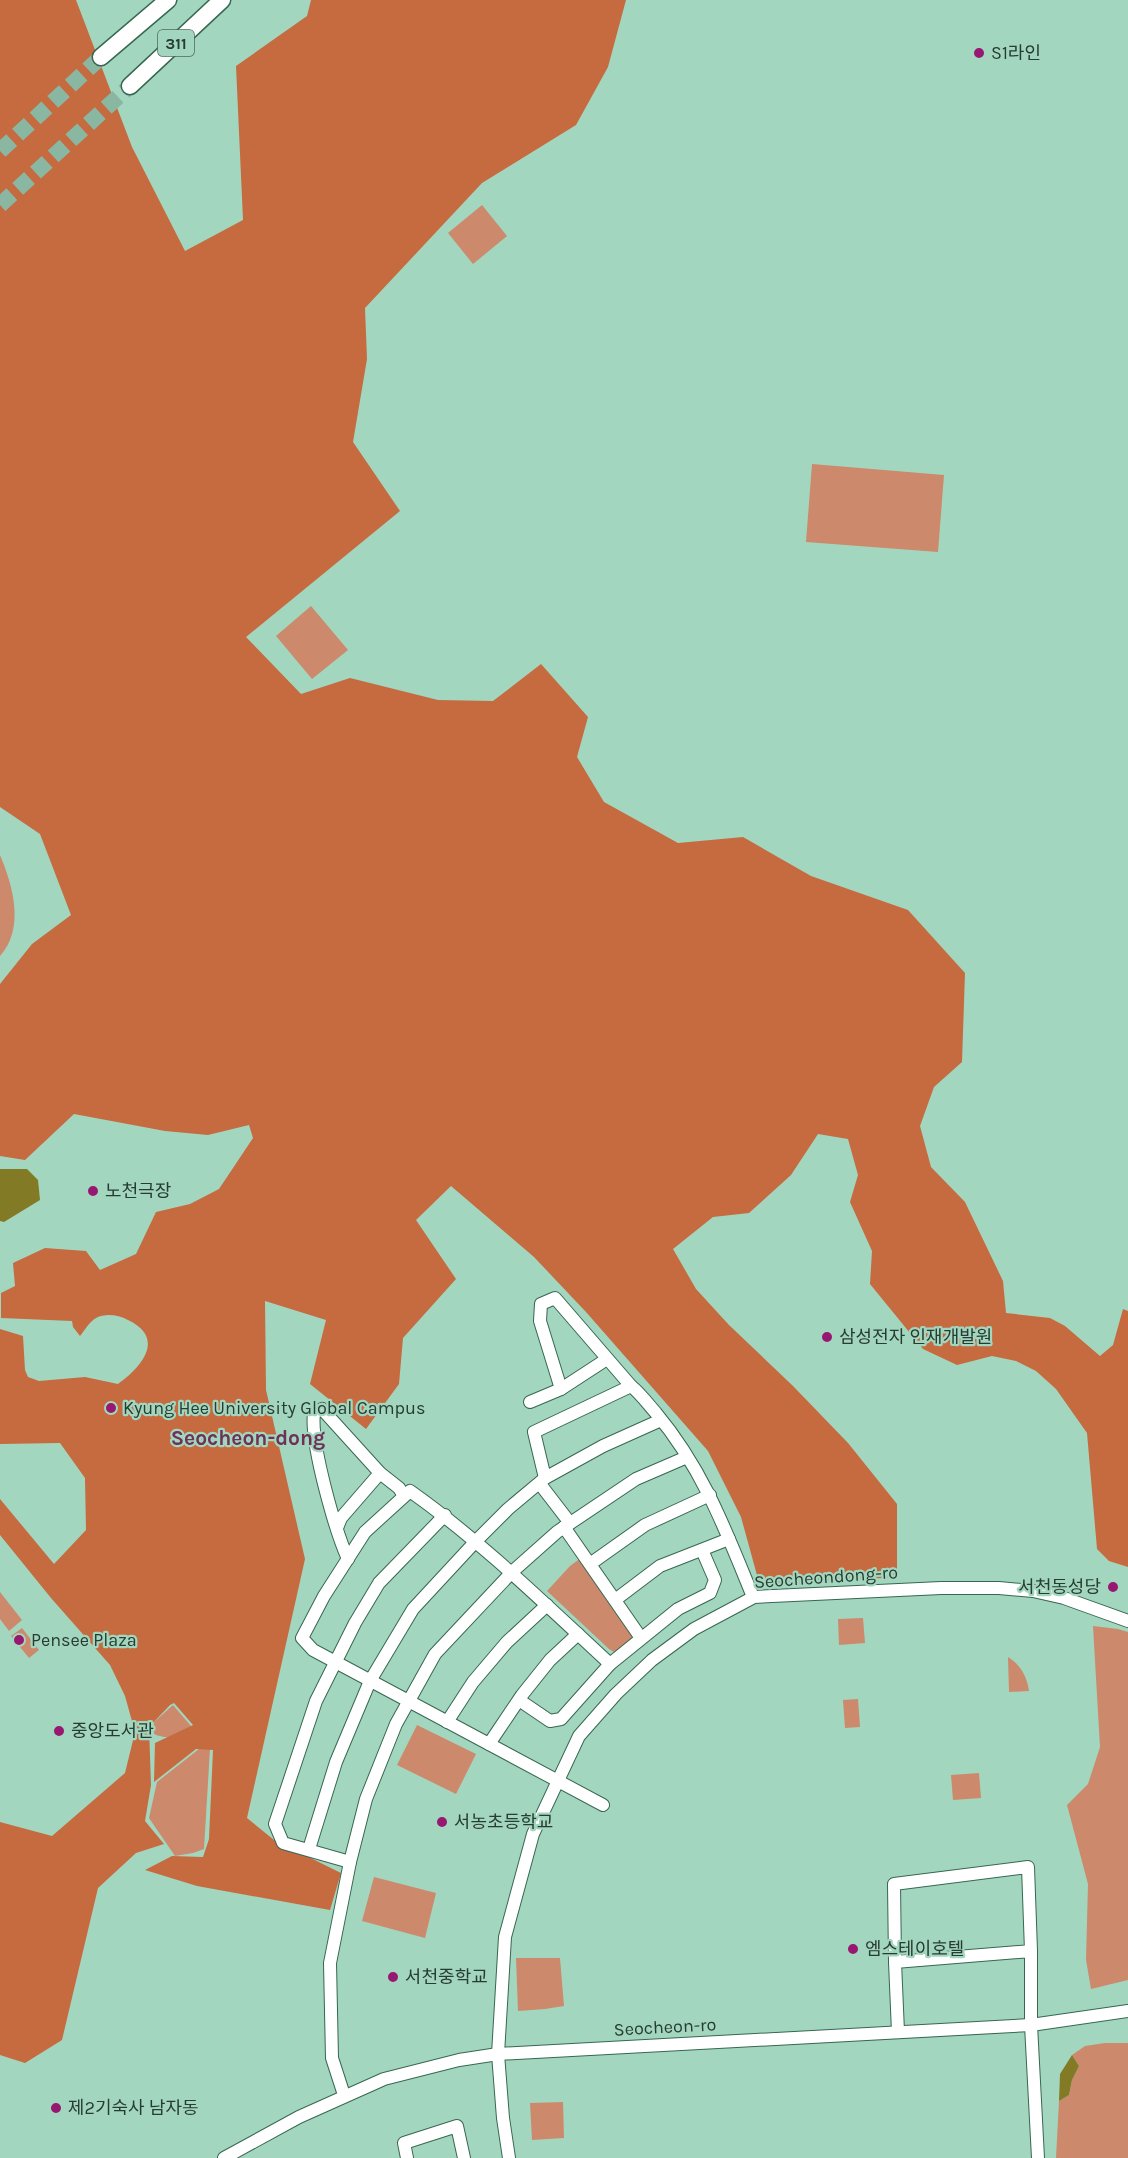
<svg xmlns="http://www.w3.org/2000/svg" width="1128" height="2158" font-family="Karla,'Noto Sans KR',sans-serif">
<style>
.green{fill:#cd896c}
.forest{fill:#c66a40}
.water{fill:#827a25}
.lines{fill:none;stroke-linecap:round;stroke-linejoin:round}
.highway-tunnel{stroke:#8ab7a2;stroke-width:16;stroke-dasharray:16 8;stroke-linecap:butt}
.minor-casing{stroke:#376752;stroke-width:14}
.highway-casing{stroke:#376752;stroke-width:19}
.minor{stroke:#fff;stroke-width:12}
.highway{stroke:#fff;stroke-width:16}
.poi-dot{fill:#971871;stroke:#a3d6be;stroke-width:2}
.labels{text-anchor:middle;stroke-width:4.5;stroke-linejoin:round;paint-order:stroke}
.shield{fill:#a3d6be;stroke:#4c6a5c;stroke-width:1.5}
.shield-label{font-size:16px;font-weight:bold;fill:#273c32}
.poi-label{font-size:18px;fill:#273c32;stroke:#a3d6be;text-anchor:start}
.street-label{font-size:18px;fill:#273c32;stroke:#a3d6be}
.quarter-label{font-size:21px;font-weight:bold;fill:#6e3157;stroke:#a3d6be}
</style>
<rect width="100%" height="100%" fill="#a3d6be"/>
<g class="green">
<path d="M482 205 507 236 473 264 448 233Z"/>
<path d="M812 464 944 475 938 552 806 542Z"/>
<path d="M311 606 348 650 312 679 276 636Z"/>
<path d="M0 855C13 886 25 928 0 956Z"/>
<path d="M581 1558 635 1637 614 1652 609 1649 547 1591 570 1566Z"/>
<path d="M0 1592 22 1620 9 1631 0 1619Z"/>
<path d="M863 1618 865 1643 839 1645 838 1619Z"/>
<path d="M1093 1626 1118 1629 1128 1632V1980L1091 1989 1086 1960 1088 1884 1067 1805 1088 1784 1100 1747Z"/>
<path d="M22 1628 39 1650 29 1658 11 1636Z"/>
<path d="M1008 1657C1021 1665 1027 1677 1029 1691L1009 1692Z"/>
<path d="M858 1699 860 1727 845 1728 843 1700Z"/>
<path d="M173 1705 191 1726C176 1735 171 1741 154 1734V1722Z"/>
<path d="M417 1725 476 1754 456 1794 397 1765Z"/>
<path d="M199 1749H210L204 1849 193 1853 175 1856 149 1818 157 1782Z"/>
<path d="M979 1773 981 1798 953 1800 951 1775Z"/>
<path d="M374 1877 436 1893 425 1938 362 1921Z"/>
<path d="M516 1958H560L564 2006 545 2009 518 2011Z"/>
<path d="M1105 2043H1128V2158H1056L1059 2101 1069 2095 1072 2080 1079 2066 1072 2055 1085 2046Z"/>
<path d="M563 2102 564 2138 532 2140 530 2103Z"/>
</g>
<path class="forest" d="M0 0H76L132 147 185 251 243 220 236 66 307 16 311 0H626L608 67 576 125 482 183 365 308 367 359 353 442 400 511 246 637 301 694 350 678 438 700 493 701 541 664 588 717 577 757 604 802 678 843 743 837 811 876 908 910 965 973 962 1062 934 1087 920 1126 931 1167 965 1202 1003 1281 1006 1313 1050 1318 1065 1326 1100 1356 1113 1345 1123 1309 1128 1311V1567L1109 1561 1097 1549 1087 1433 1056 1389 1036 1371 1016 1361 992 1356 957 1365 923 1349 870 1284 872 1251 850 1202 858 1175 848 1139 818 1134 791 1175 749 1213 713 1217 673 1249 696 1289 729 1325 793 1386 848 1443 897 1504V1577L760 1586 741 1517 708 1451 586 1312 534 1257 451 1186 416 1220 456 1279 403 1338 399 1384 366 1429 310 1384 326 1320 265 1301 266 1390 305 1559 247 1818 274 1840 341 1873 330 1910 197 1886 145 1870 172 1856 203 1857 209 1839 213 1750 196 1749 154 1782 155 1743 193 1725 174 1703 170 1705 149 1727 151 1785 145 1821 164 1844 136 1853 98 1888 62 2040 25 2063 0 2055V1822L52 1836 125 1773 135 1732 125 1696 110 1665 51 1598 0 1535V1499L54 1564 86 1530 85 1478 60 1443 0 1444V1329L23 1336 25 1370 28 1377 39 1381 85 1377 118 1384C142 1367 166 1338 128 1320 118 1315 106 1313 96 1318 90 1321 84 1331 80 1336L73 1327 72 1321 1 1318V1293L15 1286 13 1263 45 1248 86 1251 100 1270 136 1254 156 1212 190 1204 219 1189 253 1138 249 1125 208 1135 165 1131 74 1114 25 1160 0 1156V984L32 944 71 915 40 834 0 807Z"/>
<g class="water">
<path d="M0 1169H27L38 1180 40 1200 4 1222 0 1221Z"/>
<path d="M1072 2055 1079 2066 1072 2080 1069 2095 1059 2101 1060 2074Z"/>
</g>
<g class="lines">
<g class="highway-tunnel">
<path d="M0 151 101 57"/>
<path d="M0 205 130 86"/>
</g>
<g class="minor-casing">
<g id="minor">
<path d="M561 1389 540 1321 541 1304 555 1298 631 1386"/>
<path d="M530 1402 561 1389 607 1359"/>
<path d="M545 1478 534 1432 631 1386C640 1393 648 1404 656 1413 703 1469 726 1531 753 1597"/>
<path d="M540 1484 570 1523"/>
<path d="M564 1527 641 1638"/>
<path d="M337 1528 341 1518 380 1473"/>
<path d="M348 1559C335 1530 310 1443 314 1413L322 1409 380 1473 399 1488 404 1496"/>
<path d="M590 1564 645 1525 710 1495"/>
<path d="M615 1600 660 1566 729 1539"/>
<path d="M519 1700 550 1721 561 1719 610 1664 678 1609 710 1593 715 1580 702 1550"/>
<path d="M447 1722 473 1682 507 1642 547 1605"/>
<path d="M489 1744 522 1695 550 1660 578 1634"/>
<path d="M603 1805 313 1650 302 1638 324 1596 365 1532 410 1491C482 1542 545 1604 610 1664"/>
<path d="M309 1849 336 1762 370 1681 413 1609 476 1541 508 1509 545 1478 603 1446 661 1420"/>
<path d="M350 1862 283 1843 275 1824 316 1701 355 1623 379 1583 445 1515"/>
<path d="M1031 1951 1028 1867 894 1884 895 1962 1031 1951V2025L1038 2158"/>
<path d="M895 1962 898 2032"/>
<path d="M344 2095 332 2058 330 1963 350 1862 366 1799 396 1724 435 1654 512 1572 557 1532 636 1479 687 1457"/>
<path d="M224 2158 299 2117 384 2079 459 2060 498 2054 1031 2025 1128 2011"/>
<path d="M407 2158 404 2143 457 2126 464 2158"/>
<path d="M509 2158 503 2118 498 2054 505 1937 533 1834 579 1736 616 1694 652 1660 694 1629 754 1597 941 1588H999L1033 1591 1064 1598 1128 1621"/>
</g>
</g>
<g class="highway-casing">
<g id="highway">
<path d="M101 57 168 0"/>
<path d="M130 86 222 0"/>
</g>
</g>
<use href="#minor" class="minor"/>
<use href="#highway" class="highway"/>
</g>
<g class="poi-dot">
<circle cx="979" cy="53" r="6"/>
<circle cx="93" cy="1191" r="6"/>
<circle cx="827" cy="1337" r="6"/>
<circle cx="111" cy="1408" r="6"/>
<circle cx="1113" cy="1587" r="6"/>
<circle cx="19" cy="1640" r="6"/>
<circle cx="59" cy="1731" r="6"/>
<circle cx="442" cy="1822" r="6"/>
<circle cx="853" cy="1949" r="6"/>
<circle cx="393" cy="1977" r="6"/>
<circle cx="56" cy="2108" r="6"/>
</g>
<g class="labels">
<rect class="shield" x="158" y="30" width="36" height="26" rx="4.5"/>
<g class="shield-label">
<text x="176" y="49">311</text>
</g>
<g class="poi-label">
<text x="991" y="59">S1라인</text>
<text x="105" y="1197">노천극장</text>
<text x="839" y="1343">삼성전자 인재개발원</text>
<text x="123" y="1414">Kyung Hee University Global Campus</text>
<text x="1101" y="1593" text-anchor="end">서천동성당</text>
<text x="31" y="1646">Pensee Plaza</text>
<text x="71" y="1737">중앙도서관</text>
<text x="454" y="1828">서농초등학교</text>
<text x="865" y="1955">엠스테이호텔</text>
<text x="405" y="1983">서천중학교</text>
<text x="68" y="2114">제2기숙사 남자동</text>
</g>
<g class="street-label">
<text transform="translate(826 1577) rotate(-4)" y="6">Seocheondong-ro</text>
<text transform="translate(665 2027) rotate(-3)" y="6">Seocheon-ro</text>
</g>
<g class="quarter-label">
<text x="248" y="1445">Seocheon-dong</text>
</g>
</g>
</svg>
